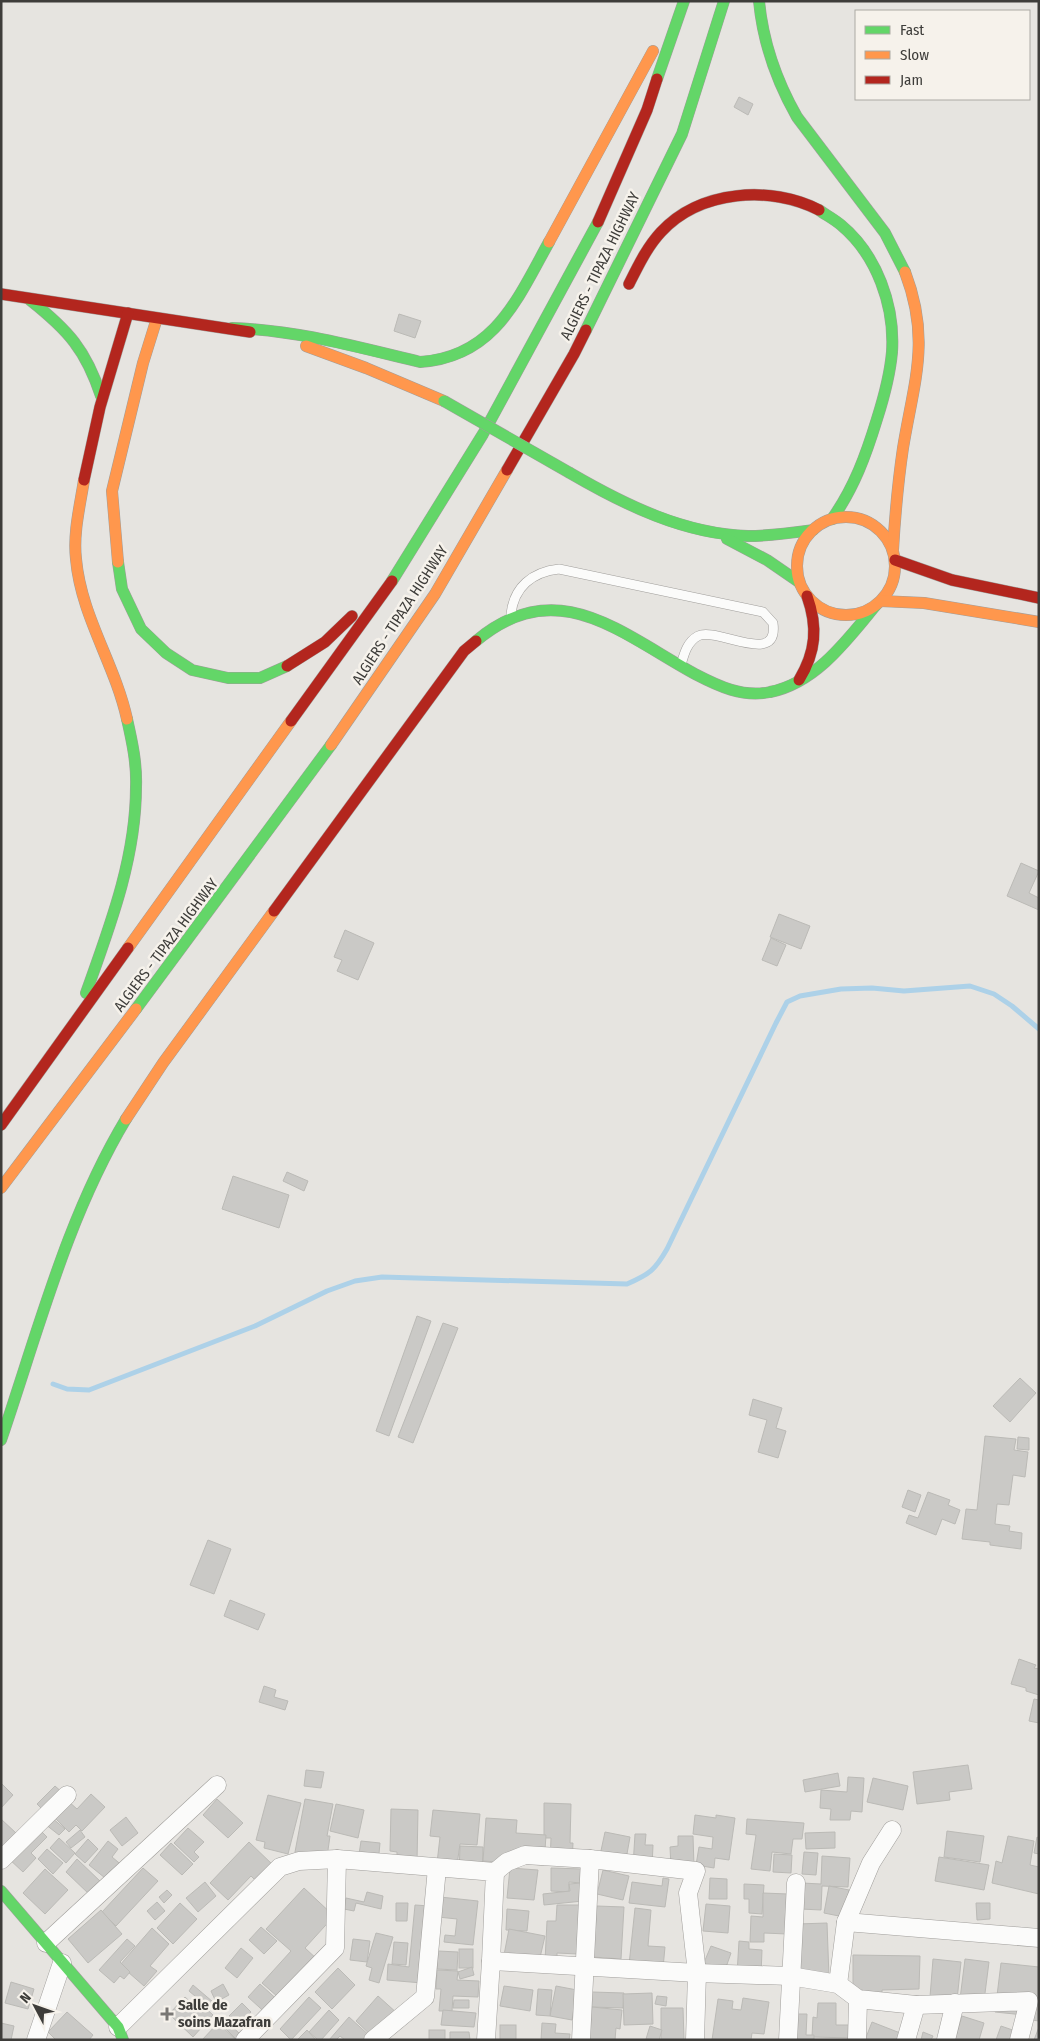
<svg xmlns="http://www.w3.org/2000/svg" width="1040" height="2041" font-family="'Fira Sans Condensed',sans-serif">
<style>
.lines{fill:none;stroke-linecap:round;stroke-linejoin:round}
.stream{stroke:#add1e8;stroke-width:5}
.building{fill:#cac9c6;stroke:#bbbab6}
.lane-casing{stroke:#a09e9b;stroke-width:10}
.street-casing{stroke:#a09e9b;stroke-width:19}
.fast-casing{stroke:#a09e9b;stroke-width:12}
.slow-casing{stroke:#a09e9b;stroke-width:12}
.jam-casing{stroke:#a09e9b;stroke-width:12}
.lane{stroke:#fbfbfa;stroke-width:9}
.street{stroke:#fbfbfa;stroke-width:18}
.fast{stroke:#63d668;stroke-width:11}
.slow{stroke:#ff974d;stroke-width:11}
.jam{stroke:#b3261e;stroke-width:11}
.fast-bridge-casing{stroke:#a09e9b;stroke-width:12;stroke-linecap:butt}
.fast-bridge{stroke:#63d668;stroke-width:11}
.poi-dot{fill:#797774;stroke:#f6f2eb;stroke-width:2}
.labels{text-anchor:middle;stroke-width:5;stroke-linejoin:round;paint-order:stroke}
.street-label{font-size:15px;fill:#3e3d3a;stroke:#f6f2eb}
.poi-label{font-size:15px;font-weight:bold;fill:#3e3d3a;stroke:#f6f2eb;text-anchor:start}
</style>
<rect width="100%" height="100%" fill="#e6e4e0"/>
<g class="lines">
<path class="stream" d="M53 1384 67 1389 89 1390 255 1326 327 1291 355 1281 382 1277 627 1284C650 1274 655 1270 667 1249L776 1023 787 1002 800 996 841 989 872 988 904 991 970 986 994 994 1012 1006 1039 1029"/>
</g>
<g class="building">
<path d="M739 97 753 104 748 115 734 107Z"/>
<path d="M399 314 421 321 415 338 394 331Z"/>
<path d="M1021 863 1039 871 1029 893 1039 898V910L1007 896Z"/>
<path d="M779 914 810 926 801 949 770 937Z"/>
<path d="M345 930 374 943 358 980 337 971 342 960 334 957Z"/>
<path d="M771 938 786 945 777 966 762 960Z"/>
<path d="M287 1172 308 1181 304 1191 283 1181Z"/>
<path d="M233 1176 289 1195 279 1228 222 1209Z"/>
<path d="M417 1316 431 1321 389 1436 376 1431Z"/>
<path d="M443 1323 458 1328 413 1443 398 1437Z"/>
<path d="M1020 1378 1036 1393 1010 1422 993 1406Z"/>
<path d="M753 1399 782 1408 776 1428 786 1431 778 1458 758 1452 767 1420 749 1415Z"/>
<path d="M985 1436 1016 1439 1014 1450 1028 1452 1025 1477 1013 1475 1009 1505 997 1504 995 1524 1010 1526 1009 1531 1022 1533 1021 1549 990 1545V1542L962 1539 966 1509 977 1510Z"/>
<path d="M1018 1437 1029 1438V1450L1017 1449Z"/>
<path d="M908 1490 921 1495 915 1512 902 1507Z"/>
<path d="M928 1492 950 1500 948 1505 960 1510 955 1524 942 1519 936 1535 906 1523 909 1515 918 1518Z"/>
<path d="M208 1540 231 1549 214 1594 190 1585Z"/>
<path d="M230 1600 265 1614 258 1630 224 1616Z"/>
<path d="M1019 1659 1036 1665 1034 1668 1039 1669V1695L1026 1691V1688L1011 1684Z"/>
<path d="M264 1686 276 1690 274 1697 288 1701 285 1710 259 1702Z"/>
<path d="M1034 1699 1039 1700V1723L1029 1721Z"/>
<path d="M968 1765 972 1789 949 1792 950 1800 917 1804 913 1772Z"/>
<path d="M306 1770 324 1772 321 1788 304 1786Z"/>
<path d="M838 1773 840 1786 805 1792 803 1780Z"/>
<path d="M848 1777 864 1778 862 1812 851 1811 850 1820H830L831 1809 820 1808 821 1790 847 1792Z"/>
<path d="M873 1778 908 1786 903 1810 867 1802Z"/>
<path d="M1 1783 13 1795 1 1808Z"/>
<path d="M55 1786 64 1794 46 1813 37 1804Z"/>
<path d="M91 1794 105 1807 82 1831 76 1825 69 1832 53 1816 68 1801 77 1809Z"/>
<path d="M268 1795 301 1803 288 1854 264 1848 265 1842 256 1840Z"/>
<path d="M217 1799 243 1823 228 1838 203 1815Z"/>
<path d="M305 1799 333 1804 327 1836H330L327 1857 295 1852Z"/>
<path d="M544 1803 571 1804 570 1843H573L572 1863H550L551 1838H544Z"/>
<path d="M336 1804 364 1810 358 1838 330 1831Z"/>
<path d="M391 1809 418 1810 417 1862 397 1861V1852L390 1851Z"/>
<path d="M433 1810 480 1814 477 1845 460 1844 457 1865 437 1863 440 1837 430 1836Z"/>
<path d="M695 1815 716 1818V1815L735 1818 729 1860 715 1858 714 1868 696 1865 699 1847 712 1849 713 1837 693 1834Z"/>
<path d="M51 1817 65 1829 59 1835 45 1824Z"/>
<path d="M126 1817 138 1833 122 1846 110 1830Z"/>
<path d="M486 1818 517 1820 516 1833 546 1835 544 1865 483 1861Z"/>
<path d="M1 1819 16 1833 1 1848Z"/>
<path d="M747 1819 804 1823 802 1839H793L791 1854 772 1852 770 1871 751 1869 756 1835 746 1834Z"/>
<path d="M38 1828 47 1837 31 1853 36 1858 23 1872 8 1858Z"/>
<path d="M188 1828 204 1842 194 1852 199 1857 194 1862 174 1843Z"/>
<path d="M80 1830 85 1837 71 1848 66 1842Z"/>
<path d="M947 1831 984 1836 980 1862 944 1857Z"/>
<path d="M605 1832 630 1837 625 1865 599 1860Z"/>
<path d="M835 1832V1848L806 1849 805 1833Z"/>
<path d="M635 1834H646L645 1845H653L652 1867 633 1866Z"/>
<path d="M678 1836H693L694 1866 671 1867 670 1847 678 1846Z"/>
<path d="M1008 1836 1034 1841 1030 1865 1039 1867V1894L992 1883 996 1861 1002 1863Z"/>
<path d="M1037 1837 1039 1838V1854L1034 1853Z"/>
<path d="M59 1838 75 1853 66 1863 50 1848Z"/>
<path d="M88 1839 98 1849 85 1863 75 1854Z"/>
<path d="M108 1841 118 1849 112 1857 124 1867 110 1882 89 1865Z"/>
<path d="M361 1841 380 1843 378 1864 358 1861Z"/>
<path d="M249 1842 273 1865 257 1882 251 1876 228 1900 210 1883Z"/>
<path d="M171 1843 193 1864 182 1875 160 1855Z"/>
<path d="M460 1846 483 1847 482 1875 459 1874Z"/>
<path d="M47 1849 63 1863 53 1874 38 1859Z"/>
<path d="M804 1852 818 1853 816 1875 802 1874Z"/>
<path d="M774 1854 792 1855 791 1873 773 1872Z"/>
<path d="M822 1856 850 1858 848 1887 822 1886 821 1910 801 1909 802 1883 821 1884Z"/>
<path d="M939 1857 989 1865 984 1890 935 1881Z"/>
<path d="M77 1859 102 1883 90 1895 66 1872Z"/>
<path d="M143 1868 158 1881 116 1926 102 1912Z"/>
<path d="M510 1868 538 1870 534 1900 507 1898Z"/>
<path d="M551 1868 582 1869 581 1883 569 1882V1892L551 1891Z"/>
<path d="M45 1869 68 1890 45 1914 23 1893Z"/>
<path d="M603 1870 629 1876 623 1900 597 1894Z"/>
<path d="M663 1878 669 1879 665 1907 629 1903 632 1882 662 1886Z"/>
<path d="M710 1878 727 1879V1899H709Z"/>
<path d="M205 1882 216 1896 198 1912 186 1898Z"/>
<path d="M581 1883 583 1901 544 1905 543 1894 570 1891 569 1884Z"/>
<path d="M744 1884 764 1885 762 1914 749 1913V1899H744Z"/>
<path d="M829 1886 849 1890 844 1917 824 1913Z"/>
<path d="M304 1888 334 1916 305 1948 319 1961 287 2005 262 1983 291 1951 266 1929Z"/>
<path d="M167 1890 172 1895 164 1903 159 1897Z"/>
<path d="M367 1892 383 1896 381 1909 356 1903 354 1911 344 1909 346 1898 364 1902Z"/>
<path d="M763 1893 788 1894 787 1934 764 1933V1942H750L751 1916 763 1917Z"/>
<path d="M440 1897 478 1901 473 1945 444 1942 445 1935 455 1936 457 1919 438 1917Z"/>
<path d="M157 1902 165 1911 155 1920 147 1911Z"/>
<path d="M180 1903 197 1919 173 1944 157 1928Z"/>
<path d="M396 1903H408L407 1921H396Z"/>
<path d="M976 1903H990V1919L977 1920Z"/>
<path d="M706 1904 730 1906 728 1933 703 1931Z"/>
<path d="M415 1905 430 1906 422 1983 387 1980 388 1964 409 1967Z"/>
<path d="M557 1905H580L578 1954 557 1953V1962L545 1961 547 1921H556Z"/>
<path d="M597 1906 624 1907 621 1959 593 1957Z"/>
<path d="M635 1908 651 1910 648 1946 665 1947 663 1968 629 1965Z"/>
<path d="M507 1909 529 1911 527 1931 506 1930Z"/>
<path d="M101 1910 122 1934 88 1963 68 1939Z"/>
<path d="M827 1923 829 1977 799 1978 797 1924Z"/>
<path d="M261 1927 277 1941 264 1954 249 1940Z"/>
<path d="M152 1928 169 1944 150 1966 157 1971 144 1986 120 1965Z"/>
<path d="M509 1929 545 1936 539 1962 504 1955Z"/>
<path d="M376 1933 393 1937 379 1983 369 1980 372 1968 366 1966Z"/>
<path d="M127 1939 135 1946 120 1962 130 1972 124 1979 120 1976 114 1983 99 1970Z"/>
<path d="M353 1939 370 1941 367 1962 350 1960Z"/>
<path d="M739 1941 749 1942V1949L762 1950 761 1975 737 1974Z"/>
<path d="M394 1942 408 1943 406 1965 392 1964Z"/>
<path d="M711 1946 731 1953 724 1973 703 1965Z"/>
<path d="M241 1948 253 1958 237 1978 225 1968Z"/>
<rect x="459" y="1949" width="14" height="19"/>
<path d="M438 1951 458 1952 457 1970 437 1969Z"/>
<path d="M853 1955 920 1956 919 1989 882 1990V2000L853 1999Z"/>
<path d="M933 1959 961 1962 957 2000 930 1997Z"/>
<path d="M965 1959 989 1962 984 2001 960 1999Z"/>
<path d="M1001 1963 1039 1967V2021L1024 2019V2015L995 2012Z"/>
<path d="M472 1967 474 1975 460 1979 458 1972Z"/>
<path d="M338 1968 355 1985 332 2009 315 1992Z"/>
<path d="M437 1970 458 1971 457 1980 479 1981 478 1997 453 1996 452 2011H439L441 1989H436Z"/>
<path d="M11 1982 34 1989 28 2009 5 2003Z"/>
<path d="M223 1984 229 1995 216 2002 211 1991Z"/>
<path d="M260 1984 282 2004 270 2017 248 1997Z"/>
<path d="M193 1985 213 2002 208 2007 189 1991Z"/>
<path d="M504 1986 533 1990 530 2011 500 2006Z"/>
<path d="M556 1986 577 1990 572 2020 550 2016Z"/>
<path d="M538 1989 552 1990 550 2016 536 2015Z"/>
<path d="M592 1992 624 1993 623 2008 591 2007Z"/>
<path d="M652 1993 653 2024 624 2025 623 1994Z"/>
<path d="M378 1996 398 2014 376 2040 356 2021Z"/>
<path d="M657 1996 667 1997 666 2006 655 2004Z"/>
<path d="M185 1997 196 2007 200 2003 213 2015 193 2037 169 2014Z"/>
<path d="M309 1997 321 2008 291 2040 280 2029Z"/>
<path d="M743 1998 769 2002 764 2034 752 2033 751 2040H712L718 1999 733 2001 732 2009 741 2010Z"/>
<path d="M454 2000H469V2008H453Z"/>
<path d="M242 2003 251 2012 239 2025 229 2016Z"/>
<path d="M818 2003H836V2025H854V2038L812 2037 813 2017 817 2018Z"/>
<path d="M592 2007 622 2010 620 2029 616 2028 615 2040H589Z"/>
<path d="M661 2008H683L684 2040H661Z"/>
<path d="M329 2010 339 2020 321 2040H318L309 2032Z"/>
<path d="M443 2010 476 2013 474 2027 441 2025Z"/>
<path d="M67 2012 93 2035 89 2040H56L48 2032Z"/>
<path d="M794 2014H807L806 2035H814V2040H794Z"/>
<path d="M962 2016 984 2023 979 2040H955Z"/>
<path d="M349 2017 371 2037 369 2040H345L340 2036 336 2040H329Z"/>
<path d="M224 2019 240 2034 236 2039 220 2023Z"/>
<path d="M872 2022 913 2038 912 2040H865Z"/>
<path d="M1 2023 14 2026 11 2040H1Z"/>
<path d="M218 2023 235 2039V2040H202Z"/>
<path d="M542 2023 556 2024 555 2033 570 2034 569 2040H541Z"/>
<rect x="500" y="2025" width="16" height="15"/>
<path d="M650 2026 662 2030 659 2040 646 2039Z"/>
<path d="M1001 2026 1027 2035 1026 2040H996Z"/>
<path d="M1039 2027V2040H1034Z"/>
<path d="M307 2030 316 2040H297Z"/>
<rect x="429" y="2030" width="16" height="10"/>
<path d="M450 2032H469L470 2040H450Z"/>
<path d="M923 2032 933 2036 931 2040H921Z"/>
</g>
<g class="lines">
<g class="lane-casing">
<path id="lane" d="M511 614C514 587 532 572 559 569L763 612 773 623C779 668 716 626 698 636 687 642 684 654 681 665"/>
</g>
<g class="street-casing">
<g id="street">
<path d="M1 1860 67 1795"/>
<path d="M495 1872 507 1862 525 1855 590 1859 696 1871 688 1893 697 1973 695 2040"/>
<path d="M846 1922 871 1863 892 1830"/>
<path d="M46 1943 217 1785"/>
<path d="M838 1984 846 1922 1039 1938"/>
<path d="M118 2027 280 1867 299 1861 337 1859 495 1872 491 1961"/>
<path d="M36 2040 62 1963"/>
<path d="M245 2040 335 1948 337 1859"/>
<path d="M373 2040 425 1997 437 1868"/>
<path d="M486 2040 491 1961 697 1973 790 1976 838 1984 858 1999 916 2005 1029 2001 1019 2040"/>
<path d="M581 2040 590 1859"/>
<path d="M788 2040 796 1883"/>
<path d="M857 2040 858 1999"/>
<path d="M906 2040 916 2005"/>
<path d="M946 2040 955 2003"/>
</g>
</g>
<g class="fast-casing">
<g id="fast">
<path d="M759 1C763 43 776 80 797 117L885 233 905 272"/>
<path d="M657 79 684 1"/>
<path d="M819 210C826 215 834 219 841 225 877 255 895 306 892 352 890 375 884 397 877 419 866 455 854 488 832 519"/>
<path d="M30 300C68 330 86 350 101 396"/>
<path d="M232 328C297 330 357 347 420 362 494 357 517 300 549 242"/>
<path d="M586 330 682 134 724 1"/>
<path d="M570 473C625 505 684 534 748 536 770 536 791 533 813 530"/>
<path d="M727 539 767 560 799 582"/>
<path d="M118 562 122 589 141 629 166 653 192 670 228 678H260L287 666"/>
<path d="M392 581 483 434 598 222"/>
<path d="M476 641C557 573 620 633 695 674 718 686 743 698 770 692 816 683 848 639 876 605"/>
<path d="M86 993C110 926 136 858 136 787 137 764 132 741 127 719"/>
<path d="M136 1009 331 745"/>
<path d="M1 1440C38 1332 67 1217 126 1119"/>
<path d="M1 1891 118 2027 123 2040"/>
</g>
</g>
<g class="slow-casing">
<g id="slow">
<path d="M549 242 653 51"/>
<path d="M306 346 366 368 444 401"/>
<path d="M84 480C80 506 73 533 76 559 81 616 115 664 127 719"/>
<circle cx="846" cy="566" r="49"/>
<path d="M893 550C895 516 898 482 903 448 914 381 931 340 905 272"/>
<path d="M118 562 112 491 143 363 157 318"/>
<path d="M881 601 924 603 1039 622"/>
<path d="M331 745 435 594 507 470"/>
<path d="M128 948 291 721"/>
<path d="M126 1119 163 1063 274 911"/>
<path d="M1 1188 136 1009"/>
</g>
</g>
<g class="jam-casing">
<g id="jam">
<path d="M598 222 647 110 657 79"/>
<path d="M629 284C638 266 647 247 661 232 700 190 771 185 819 210"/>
<path d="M1 294 250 332"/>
<path d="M507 470 574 354 586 330"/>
<path d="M84 480 100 407 128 313"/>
<path d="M895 560 952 580 1039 598"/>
<path d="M287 666 325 642 352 616"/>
<path d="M799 680C816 652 818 627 807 596"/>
<path d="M291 721 392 581"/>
<path d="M274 911 464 651 476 641"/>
<path d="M1 1125 128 948"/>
</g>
</g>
<use href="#lane" class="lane"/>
<use href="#street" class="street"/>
<use href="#fast" class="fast"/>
<use href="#slow" class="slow"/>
<use href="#jam" class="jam"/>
<g class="fast-bridge-casing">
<path id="fast-bridge" d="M444 401 570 473"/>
</g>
<use href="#fast-bridge" class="fast-bridge"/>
</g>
<path class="poi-dot" d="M164.5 2006.5h5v5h5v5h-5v5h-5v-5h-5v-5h5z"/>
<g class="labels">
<g class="street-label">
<text transform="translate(600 266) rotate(-64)" y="5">ALGIERS - TIPAZA HIGHWAY</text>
<text transform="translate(400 615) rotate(-57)" y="5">ALGIERS - TIPAZA HIGHWAY</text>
<text transform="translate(166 945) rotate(-53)" y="5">ALGIERS - TIPAZA HIGHWAY</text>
</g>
<g class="poi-label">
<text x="178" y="2010">Salle de<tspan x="178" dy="17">soins Mazafran</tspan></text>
</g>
</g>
<rect width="1040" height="2041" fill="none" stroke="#3e3d3a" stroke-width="5"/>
<rect x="855" y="10" width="175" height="90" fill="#f6f2eb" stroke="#acaaa4"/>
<rect x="865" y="26" width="25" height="8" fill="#63d668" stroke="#acaaa4"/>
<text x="900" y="35" font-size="15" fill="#3e3d3a">Fast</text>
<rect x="865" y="51" width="25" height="8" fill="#ff974d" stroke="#acaaa4"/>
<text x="900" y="60" font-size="15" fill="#3e3d3a">Slow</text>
<rect x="865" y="76" width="25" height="8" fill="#b3261e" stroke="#acaaa4"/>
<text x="900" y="85" font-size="15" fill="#3e3d3a">Jam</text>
<g transform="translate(35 2006) rotate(311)" stroke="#f6f2eb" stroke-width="4" paint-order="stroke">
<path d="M0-4L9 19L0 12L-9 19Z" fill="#3e3d3a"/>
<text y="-8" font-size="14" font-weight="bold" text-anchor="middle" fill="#3e3d3a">N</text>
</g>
</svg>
